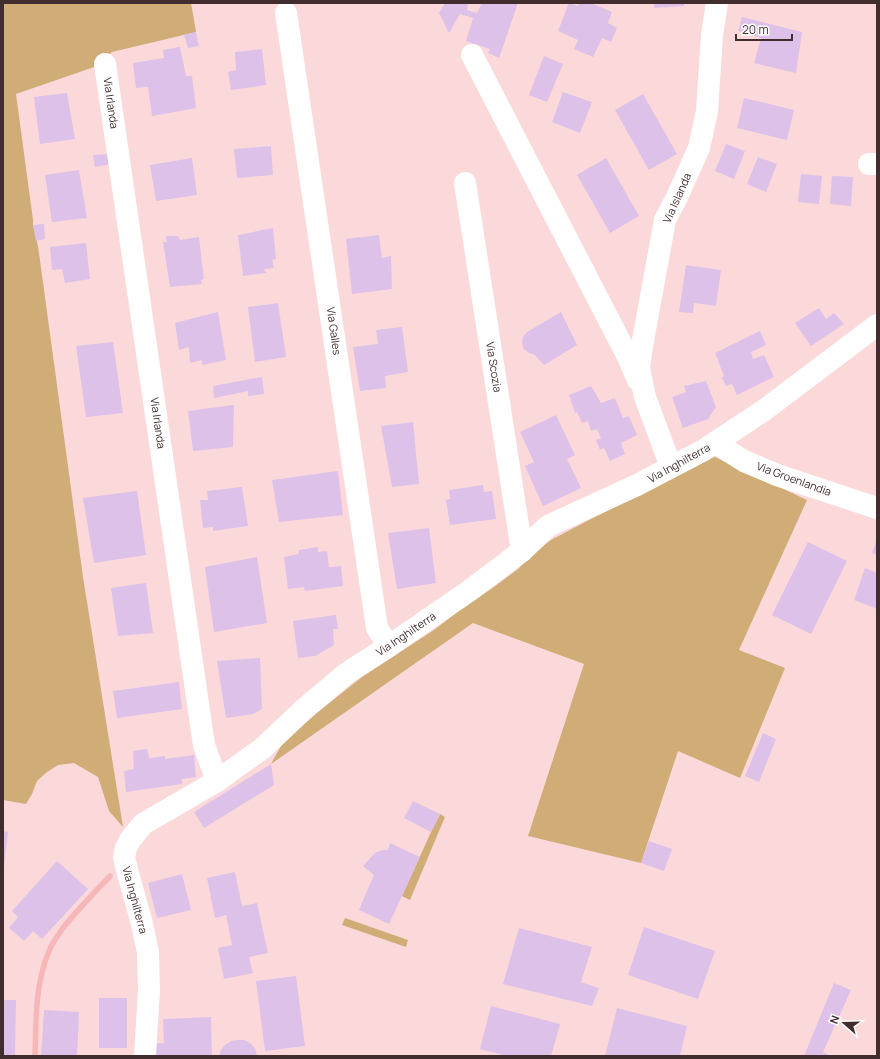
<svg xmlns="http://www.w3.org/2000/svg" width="880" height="1059" font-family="Manrope,sans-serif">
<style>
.green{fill:#d0ac77}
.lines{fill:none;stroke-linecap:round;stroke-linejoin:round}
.stream{stroke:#f7b7b9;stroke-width:5.5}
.building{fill:#ddc1e9}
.minor{stroke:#fff;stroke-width:22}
.labels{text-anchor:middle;stroke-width:3.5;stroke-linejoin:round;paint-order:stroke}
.street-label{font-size:11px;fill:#422d2e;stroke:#fff}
</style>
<rect width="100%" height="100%" fill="#fbd9da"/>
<g class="green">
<path d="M3 3H191L196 32 112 52 97 66 16 94 33 220V225L38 246 54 363 83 577 123 827 109 811 98 777 74 763 58 765 47 772 37 781 32 794 26 804 3 800Z"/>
<path d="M715 457 807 500 739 650 785 668 740 778 678 751 641 863 528 836 584 664 473 623 271 764 282 744 318 712 362 677 434 630 460 610 494 587 518 569 533 553 551 540 587 521 635 497 703 458Z"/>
<path d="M440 814 445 817 410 900 402 896 431 832Z"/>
<path d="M345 918 408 940 406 947 342 925Z"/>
</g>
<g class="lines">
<path class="stream" d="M35 1056C36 1021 35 984 49 951 52 943 58 935 63 928 78 909 94 893 110 876"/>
</g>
<g class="building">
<path d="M445 3H468L467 10 477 13 482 3H518L499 58 488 53 490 49 466 41 473 18 460 14 449 33 439 13Z"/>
<path d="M569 3 578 6 580 3H591L612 12 608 23 617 28 611 42 602 38 593 57 574 49 578 40 558 31Z"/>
<path d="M654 3H684V6L654 8Z"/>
<path d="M742 17 802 32 796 73 754 63 761 38 738 31Z"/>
<path d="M196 32 199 46 188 48 184 35Z"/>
<path d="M180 47 186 76H192L196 108 152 116 148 87 136 88 133 63 164 58 163 50Z"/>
<path d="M262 49 266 85 231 90 228 72 236 70 235 52Z"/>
<path d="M544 56 563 64 547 102 529 95Z"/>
<path d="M563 92 592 102 580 133 552 122Z"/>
<path d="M67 93 75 139 40 144 34 97Z"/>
<path d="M643 94 677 154 649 170 615 110Z"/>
<path d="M744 98 794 110 787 140 737 128Z"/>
<path d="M726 144 745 151 734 179 715 171Z"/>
<path d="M271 146 273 175 237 178 234 149Z"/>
<path d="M110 154 112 164 95 167 93 155Z"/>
<path d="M758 157 777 164 766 192 747 184Z"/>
<path d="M192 158 197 195 156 201 150 165Z"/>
<path d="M606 158 639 216 610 233 577 175Z"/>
<path d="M79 170 87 218 52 222 45 175Z"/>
<path d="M801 174 822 176 819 204 798 202Z"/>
<path d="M832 176 853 177 851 206 830 204Z"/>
<path d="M44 224 45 239 36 241 33 225Z"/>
<path d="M273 228 276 259 272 260 274 268 264 269 266 273 243 276 238 235Z"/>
<path d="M379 235 382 258 391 256 392 289 352 294 346 239Z"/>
<path d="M166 236H178L180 240 199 237 204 279 201 280 202 284 170 287 163 242H167Z"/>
<path d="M86 243 90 279 65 283 62 269 52 270 50 247Z"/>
<path d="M686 265 721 270 716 306 694 303 693 313 679 312Z"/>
<path d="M278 303 286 357 255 362 248 307Z"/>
<path d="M819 308 826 319 834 313 844 324 811 346 795 323Z"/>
<path d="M218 312 226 360 202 365V360L190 363 189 347 179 350 175 323Z"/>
<path d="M561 312 577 345 544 365 535 355 529 353 523 348 522 342 523 337 527 332Z"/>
<path d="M402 327 408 372 385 376 386 388 360 391 353 347 378 344 376 330Z"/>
<path d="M760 331 766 345 751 352 753 359 764 355 774 377 737 395 732 384 726 386 722 378 724 376 715 353Z"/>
<path d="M113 342 123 413 86 417 76 346Z"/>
<path d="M262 377 264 394 248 396V391L214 398 213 386Z"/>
<path d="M706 381 716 407 708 419 683 428 672 397 686 392 684 386Z"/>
<path d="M591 386 601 403 615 398 623 418 629 416 637 435 621 443 625 454 610 461 604 448 600 450 596 440 601 438 597 429 591 431 588 421 582 423 577 412 575 413 569 395Z"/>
<path d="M234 405 233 447 193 451 188 411Z"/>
<path d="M556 415 575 455 567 459 581 488 543 506 525 466 534 462 520 432Z"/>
<path d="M413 422 419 484 392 487 381 426Z"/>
<path d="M338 471 343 515 279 522 272 480Z"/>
<path d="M483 485 484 492 492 491 496 519 450 525 446 500 450 499 449 490Z"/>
<path d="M242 487 248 526 213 531V527L203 528 200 500H208L207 491Z"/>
<path d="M137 491 146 555 94 563 83 498Z"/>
<path d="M429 528 436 583 397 589 388 533Z"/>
<path d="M877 539V555L872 553Z"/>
<path d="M808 542 847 561 811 634 772 615Z"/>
<path d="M318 547V552L327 551 329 567 341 566 343 586 305 591 304 587 288 589 284 557 299 554V550Z"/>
<path d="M257 557 267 623 214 632 205 567Z"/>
<path d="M865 568 877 573V609L854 600Z"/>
<path d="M146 583 153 633 118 636 111 588Z"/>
<path d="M336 615 338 629H333L334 645 315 656 298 658 293 621Z"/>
<path d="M260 658 262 709 253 714 226 718 217 661Z"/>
<path d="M179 682 182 709 117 718 113 691Z"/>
<path d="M763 733 776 739 759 782 745 776Z"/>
<path d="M147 749 149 758 165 756V759L194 755 196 777 182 779V784L126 792 124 771 134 769 133 751Z"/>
<path d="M271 764 274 785 204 828 194 812Z"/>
<path d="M413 801 440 814 431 832 404 818Z"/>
<path d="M3 831 8 832 4 866H3Z"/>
<path d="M649 841 672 849 664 871 641 863Z"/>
<path d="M390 843 420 857 389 924 359 910 374 875 363 866 375 853 382 850H388Z"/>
<path d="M57 861 88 889 42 939 33 931 24 941 9 928 18 917 12 911Z"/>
<path d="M235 872 242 906 257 903 268 953 249 957 253 973 224 979 218 948 232 945 226 915 215 918 207 878Z"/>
<path d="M182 874 191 910 157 918 148 883Z"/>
<path d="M644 927 715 951 698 999 628 975Z"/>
<path d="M519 928 592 947 581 982 599 988 592 1006 503 984Z"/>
<path d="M296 976 305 1046 265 1051 256 981Z"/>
<path d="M834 983 851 990 823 1052 830 1056H804Z"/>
<rect x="99" y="998" width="28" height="50"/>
<path d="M3 1000H16L15 1056H3Z"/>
<path d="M491 1006 560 1024 551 1056H507L480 1049Z"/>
<path d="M617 1008 687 1026 680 1056H605Z"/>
<path d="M44 1010 79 1012 77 1056H41Z"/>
<path d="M211 1017 212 1056H149L150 1044 164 1043 163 1019Z"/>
<path d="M237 1040H244L250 1043 255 1048 257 1056H219L221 1050 225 1045 231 1041Z"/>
</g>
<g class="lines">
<g class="minor">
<path d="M286 13 377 628 389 646"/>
<path d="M472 55 627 355 638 380"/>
<path d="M105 64 204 745 217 781"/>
<path d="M869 164H877"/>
<path d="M465 183 522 551"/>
<path d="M716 442 728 451 744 461 777 475 877 508"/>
<path d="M671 467 645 397 639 368 642 346 665 220 677 197 699 148 707 111 712 35 717 3"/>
<path d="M145 1056 149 990 148 952 141 920 127 870 124 857 126 848 130 840 143 824 217 781 263 748 303 710 347 673 389 646 469 591 522 551 548 526 637 485 704 450 763 411 877 325"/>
</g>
</g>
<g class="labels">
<g class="street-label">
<text transform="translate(111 103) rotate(82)" y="4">Via Irlanda</text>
<text transform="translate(677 198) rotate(-66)" y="4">Via Islanda</text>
<text transform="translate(334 331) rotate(82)" y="4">Via Galles</text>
<text transform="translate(494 367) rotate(81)" y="4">Via Scozia</text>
<text transform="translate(158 423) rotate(82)" y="4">Via Irlanda</text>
<text transform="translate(679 463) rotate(-29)" y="4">Via Inghilterra</text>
<text transform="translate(794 479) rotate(20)" y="4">Via Groenlandia</text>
<text transform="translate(406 634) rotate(-34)" y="4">Via Inghilterra</text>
<text transform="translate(135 900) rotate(75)" y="4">Via Inghilterra</text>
</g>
</g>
<rect width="880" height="1059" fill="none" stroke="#422d2e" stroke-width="8"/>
<g transform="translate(844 1023) rotate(290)" stroke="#ffffff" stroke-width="3" paint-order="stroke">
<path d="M0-3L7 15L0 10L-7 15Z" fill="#422d2e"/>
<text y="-6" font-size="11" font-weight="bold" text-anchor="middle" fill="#422d2e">N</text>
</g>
<path d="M736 34v6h56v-6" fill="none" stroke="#422d2e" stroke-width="2"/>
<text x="742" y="34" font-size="12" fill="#422d2e" stroke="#ffffff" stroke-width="3" paint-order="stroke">20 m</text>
</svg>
